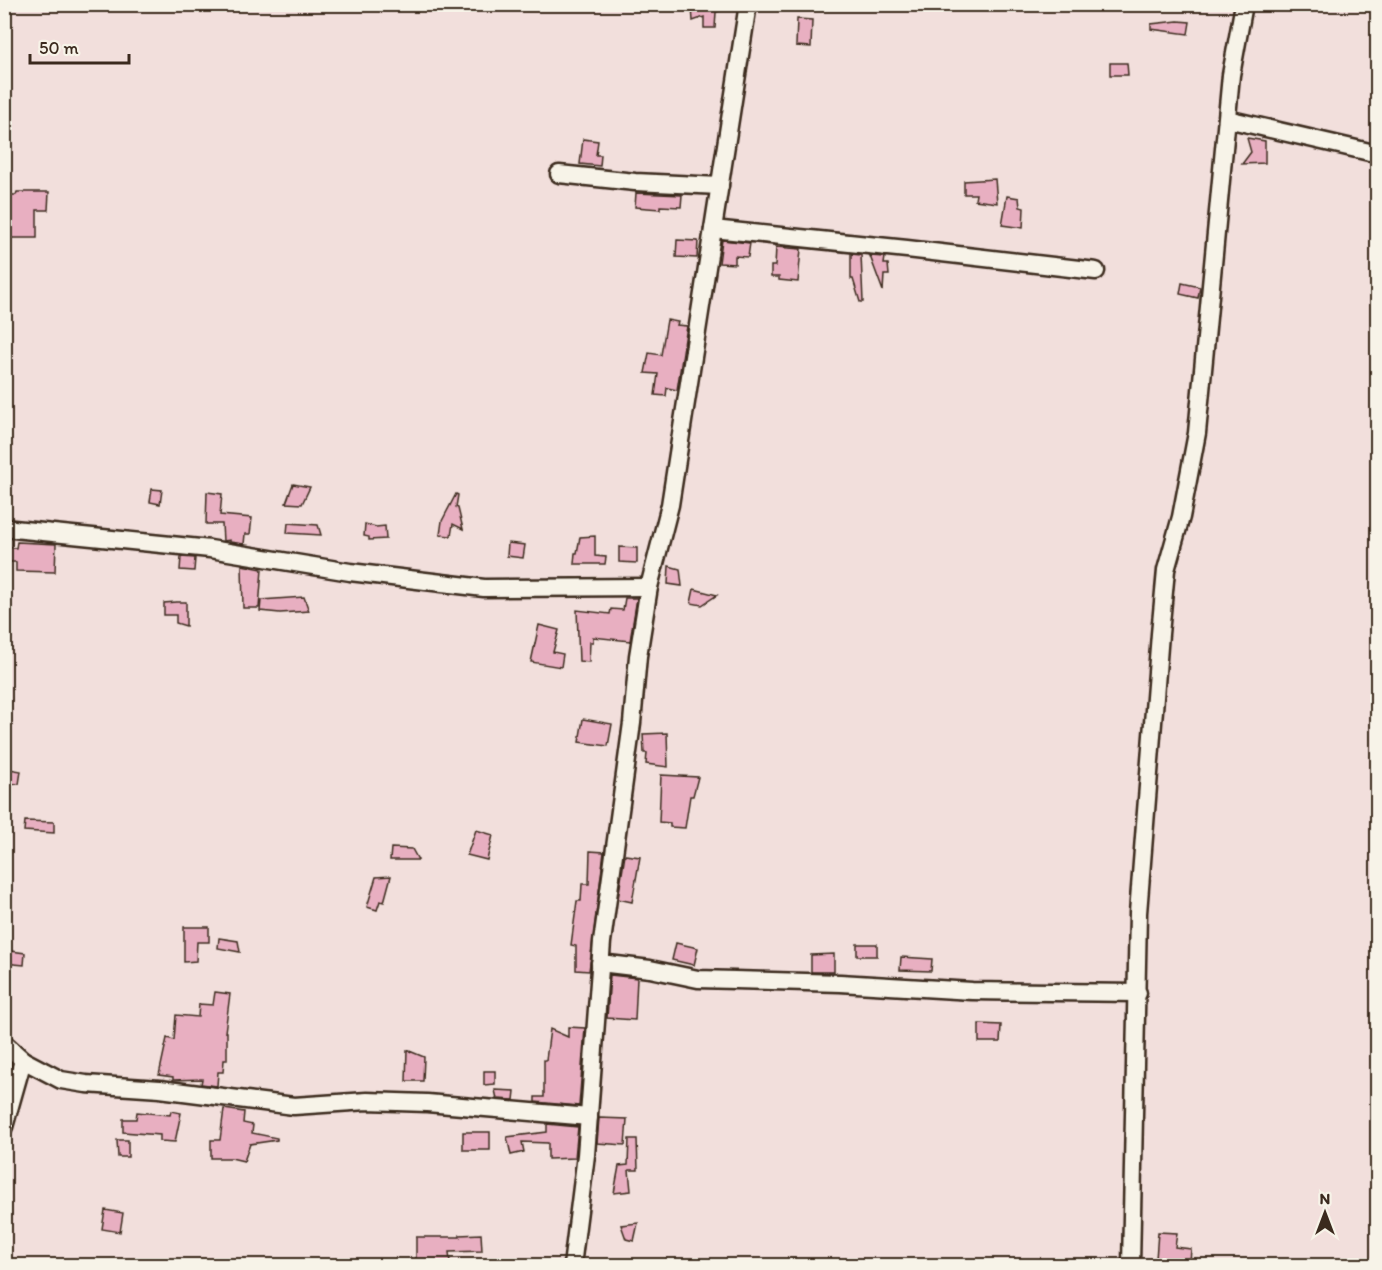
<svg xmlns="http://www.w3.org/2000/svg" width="1382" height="1270" font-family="Itim,sans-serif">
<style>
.building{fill:#e8afc1;stroke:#3b2a1e;stroke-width:1.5}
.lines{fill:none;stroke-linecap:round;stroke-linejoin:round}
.street-casing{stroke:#3b2a1e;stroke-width:21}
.street{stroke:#f7f3e8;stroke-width:16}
</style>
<rect width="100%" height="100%" fill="#f2dfdc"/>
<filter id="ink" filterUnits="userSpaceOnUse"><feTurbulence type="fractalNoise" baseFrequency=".0167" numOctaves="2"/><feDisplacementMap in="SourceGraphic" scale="12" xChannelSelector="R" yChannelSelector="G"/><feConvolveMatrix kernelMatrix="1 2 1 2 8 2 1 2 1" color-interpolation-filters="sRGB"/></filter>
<g filter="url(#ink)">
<g class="building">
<path d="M728 5 729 7 716 12 715 28H704V17L693 21 692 7Z"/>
<path d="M797 19 812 20 811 47 796 46Z"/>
<path d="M1178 21 1190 22 1188 34 1151 29V24Z"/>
<path d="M1110 63H1127L1128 75H1110Z"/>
<path d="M1247 138 1265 141V163L1242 164 1251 152Z"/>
<path d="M583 139 598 141 596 155H601L600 166 580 164Z"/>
<path d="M995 179 997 203 975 200 976 194H964V181Z"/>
<path d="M17 192H49L48 210H37V238H10V195H16Z"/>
<path d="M636 193 682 195 681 207 660 206V209L635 207Z"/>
<path d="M1007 196 1019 198 1020 207 1024 208 1023 228 1002 225Z"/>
<path d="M677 240 698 241 697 258 676 257Z"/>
<path d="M722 240 750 243 748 257 735 256V264L719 263Z"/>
<path d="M776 247 801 249 798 282 779 280V277H771V266H775Z"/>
<path d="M851 254 861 255 863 302H860L853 279H851Z"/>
<path d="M870 256 885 257 884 264H888L889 275H884L883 291Z"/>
<path d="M1182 283 1200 287 1198 298 1180 294Z"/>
<path d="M667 320 678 322 677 325 687 326 677 390 667 388 666 396 655 395 658 374 645 373 649 353 661 355Z"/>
<path d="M293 484 310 487 302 504 286 503Z"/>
<path d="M152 489 162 490 160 504 150 502Z"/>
<path d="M207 492 222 494 220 515 252 518 250 534H245L244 544 230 542V540L223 541 222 524H206Z"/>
<path d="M456 494 458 495 456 507 458 508 463 529 453 524 451 536 440 535 442 521Z"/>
<path d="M288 523 318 525 321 535 287 533Z"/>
<path d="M365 524 376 527 385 526 386 539 369 540V537L364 536Z"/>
<path d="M595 536V556L606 557 605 564H574L575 553H577L580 537Z"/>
<path d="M17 542 56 544 55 572 16 571V562H4V547L16 548Z"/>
<path d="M508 543 525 545 523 558 507 556Z"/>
<path d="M619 547 637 548V563L619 562Z"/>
<path d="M181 557 195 558 194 571 180 570Z"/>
<path d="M242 565 262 569 259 608H243Z"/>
<path d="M669 566 680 569 682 586 668 584Z"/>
<path d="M694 589 717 595 702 605 691 603Z"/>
<path d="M304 597 309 611 280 613 260 611 261 600Z"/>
<path d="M625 598H637L630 641 593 637V642H590L589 662 579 661 577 610 610 614 611 609 623 610Z"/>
<path d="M176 602H186V626L176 623V615H164V603Z"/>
<path d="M539 625 559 630 553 652 563 654 561 667 531 662Z"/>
<path d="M583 719 612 724 608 746 579 742Z"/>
<path d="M667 733 668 767 646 764 647 753H644L643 734Z"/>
<path d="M4 768 21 771 19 784 4 785Z"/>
<path d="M661 775 698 777 693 796H690L685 828 670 827V823L659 822Z"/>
<path d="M25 821 54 822V833L24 831Z"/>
<path d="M476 830 493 835 487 860 467 855Z"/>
<path d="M391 848 412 849 418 860H390Z"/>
<path d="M590 851 604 852 589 971 576 970V946L571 945 577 901H581L582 884H589Z"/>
<path d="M625 855 640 857 632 902 618 899Z"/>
<path d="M391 876 384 902 380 901 377 910 367 907 376 877Z"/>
<path d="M184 927H209V942H197L196 961 184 962Z"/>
<path d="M219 938 238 941 240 952 218 948Z"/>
<path d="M676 943 698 948 694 965 672 960Z"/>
<rect x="857" y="944" width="20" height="12"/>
<path d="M4 950 25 953 24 965 4 963Z"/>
<path d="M834 954V972H811V955Z"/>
<path d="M901 957 932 959 931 971 900 970Z"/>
<path d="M610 975 637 978 635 1020 607 1018Z"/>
<path d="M215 992 230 994 225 1032H227V1060H224L223 1072H218L217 1086 201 1084 202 1079 173 1080V1077L159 1075 167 1038 174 1040 176 1015 198 1017 199 1004 213 1005Z"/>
<path d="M979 1024 1001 1025 1000 1042H979Z"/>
<path d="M568 1027 585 1028 579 1106 535 1102V1097H544V1060H546L550 1029 568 1037Z"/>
<path d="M407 1050 424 1057 423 1081H406Z"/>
<path d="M484 1071H495V1084L484 1085Z"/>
<path d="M495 1090 515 1091 514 1100 497 1099Z"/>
<path d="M224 1109 244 1112 243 1123 253 1125 252 1133 277 1138V1140L250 1144 244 1161 231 1158H211V1140H220Z"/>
<path d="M171 1111 181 1113 175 1142 160 1141V1135L123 1132V1119H136L137 1112 170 1115Z"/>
<path d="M599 1118 627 1119 625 1145 597 1143Z"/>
<path d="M547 1124 578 1127 575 1158 548 1159V1143L522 1142 524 1152 511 1155 507 1137 547 1132Z"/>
<rect x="463" y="1132" width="27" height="18"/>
<path d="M629 1139H637L638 1170H629L631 1191 614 1193 619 1166 628 1165Z"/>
<path d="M117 1140H128V1157H118Z"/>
<path d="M105 1210 123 1213 120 1232 102 1229Z"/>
<path d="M638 1223 634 1241 626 1239 621 1225Z"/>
<path d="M1158 1232 1177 1233 1175 1247 1191 1249 1190 1262 1156 1259Z"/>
<path d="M481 1234 482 1251 449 1252 450 1263H416V1237H460V1235Z"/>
</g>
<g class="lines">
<g class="street-casing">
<g id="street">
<path d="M1227 119 1378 154"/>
<path d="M559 174 635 182 720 186"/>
<path d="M713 229 907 249 1096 271"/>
<path d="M4 528 210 549 350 572 484 588 649 587"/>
<path d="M600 963 650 969 698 979 840 983 972 991 1138 993"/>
<path d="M4 1043 23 1060 61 1080 86 1084 160 1089 294 1106 367 1101 427 1103 589 1117"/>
<path d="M4 1127 23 1060"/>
<path d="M572 1266 586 1155 602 942 632 723 638 656 649 587 670 505 748 4"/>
<path d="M1131 1266 1138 913 1160 634 1166 570 1181 517 1197 433 1231 75 1244 4"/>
</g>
</g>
<use href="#street" class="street"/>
</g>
</g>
<rect width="1382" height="1270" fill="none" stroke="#f7f3e8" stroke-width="24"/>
<rect x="12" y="12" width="1358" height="1246" fill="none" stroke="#3b2a1e" stroke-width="2" filter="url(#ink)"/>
<g transform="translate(1325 1213)" stroke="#f7f3e8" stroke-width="4.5" paint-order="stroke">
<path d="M0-4.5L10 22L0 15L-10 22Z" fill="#3b2a1e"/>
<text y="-9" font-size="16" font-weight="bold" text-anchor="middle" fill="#3b2a1e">N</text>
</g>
<path d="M30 54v9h99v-9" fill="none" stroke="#3b2a1e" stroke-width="3"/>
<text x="39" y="54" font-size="18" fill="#3b2a1e" stroke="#f7f3e8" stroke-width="4.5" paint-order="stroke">50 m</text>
</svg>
